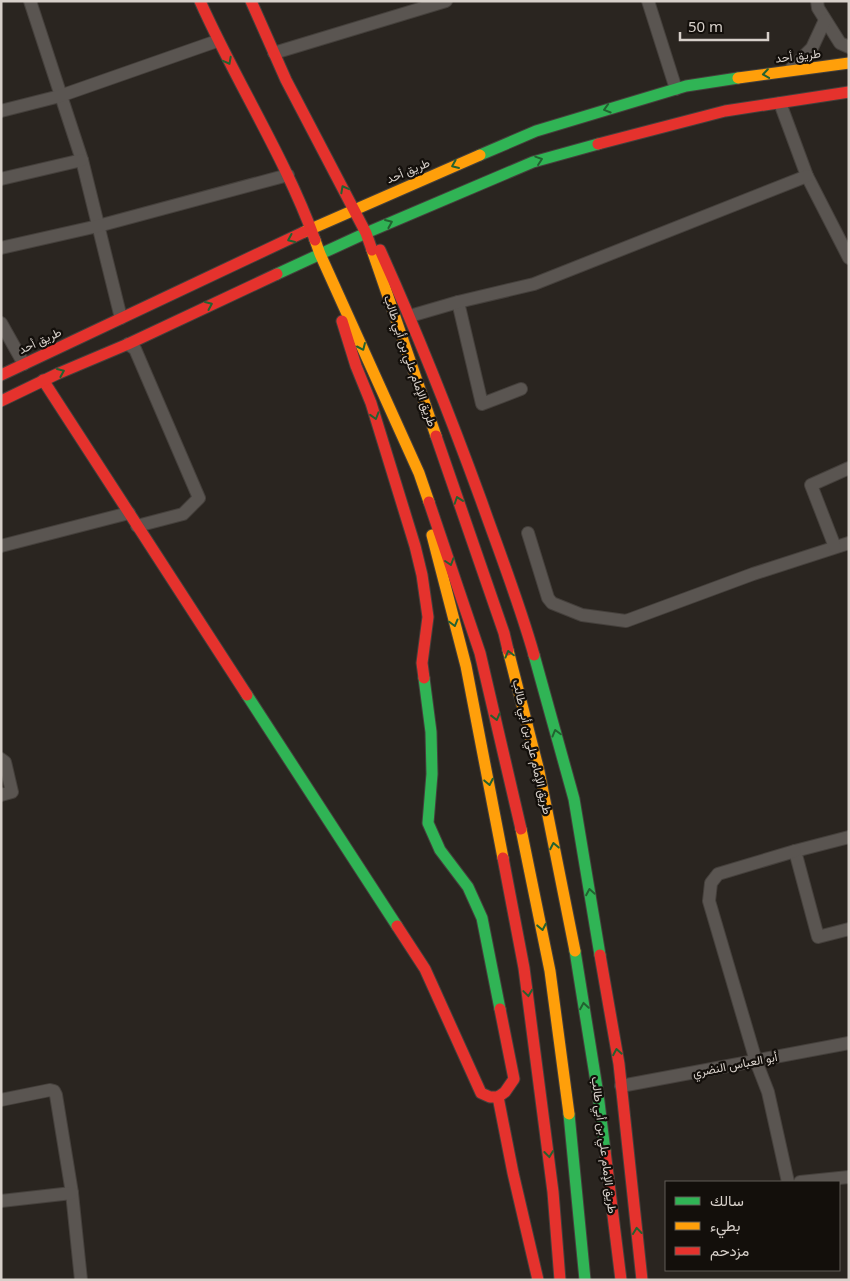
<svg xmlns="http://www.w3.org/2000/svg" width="850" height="1281" font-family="'Noto Sans',Vazirmatn,sans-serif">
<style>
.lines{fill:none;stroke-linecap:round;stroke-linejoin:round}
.street-casing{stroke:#45403c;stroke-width:14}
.fast-casing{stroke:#45403c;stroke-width:13}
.slow-casing{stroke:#45403c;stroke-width:13}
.jam-casing{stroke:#45403c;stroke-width:13}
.street{stroke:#5a5551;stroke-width:12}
.fast{stroke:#30b455;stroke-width:11}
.slow{stroke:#ff9f0a;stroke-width:11}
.jam{stroke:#e5322d;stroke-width:11}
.oneway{stroke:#226230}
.labels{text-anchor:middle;stroke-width:4.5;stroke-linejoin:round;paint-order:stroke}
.street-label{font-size:12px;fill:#d7d0ca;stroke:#130f0b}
</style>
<rect width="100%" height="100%" fill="#2a2520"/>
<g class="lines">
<g class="street-casing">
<g id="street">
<path d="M30 1 82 160 121 318"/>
<path d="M648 1 676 89"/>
<path d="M817 1 818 8 840 43 849 47"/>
<path d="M274 53 446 1"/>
<path d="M790 70 812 48 825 20"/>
<path d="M780 103 807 176 849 258"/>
<path d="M1 111 60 96 217 41"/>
<path d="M1 179 82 160"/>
<path d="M1 248 98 226 288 175"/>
<path d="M458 302 482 404 521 389"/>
<path d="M410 316 458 302 534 284 807 176"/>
<path d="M1 323 24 364"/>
<path d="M128 344 135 349 199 498 183 514 137 526"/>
<path d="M528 533 548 598 552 603 582 615 626 621 753 574 849 543"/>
<path d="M1 546 129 513"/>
<path d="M835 547 811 485 849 468"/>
<path d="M1 759 5 762 12 792 1 795"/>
<path d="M849 837 795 851 818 937 849 929"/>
<path d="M621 1086 849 1043"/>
<path d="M1 1100 50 1090 54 1091 56 1095 72 1193 81 1280"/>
<path d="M788 1182 768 1092 756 1061 709 901 711 883 718 874 795 851"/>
<path d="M800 1182 849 1177"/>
<path d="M1 1201 72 1193"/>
</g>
</g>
<g class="fast-casing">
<g id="fast">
<path d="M480 155 536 131 686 86 738 78"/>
<path d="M277 274 366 233 533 162 598 144"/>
<path d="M534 655 574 799 600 955"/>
<path d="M424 678 431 732 432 774 428 823 440 850 468 887 482 918 500 1009"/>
<path d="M247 695 397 926"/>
<path d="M575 951 598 1094 605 1151"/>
<path d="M569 1114 585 1280"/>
</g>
</g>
<g class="slow-casing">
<g id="slow">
<path d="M738 78 849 63"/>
<path d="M304 232 480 155"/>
<path d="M315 240 320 254 419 473 429 502"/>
<path d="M372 250 436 436"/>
<path d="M432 535 466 666 503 858"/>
<path d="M508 650 539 771 575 951"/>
<path d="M521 829 550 971 569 1114"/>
</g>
</g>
<g class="jam-casing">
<g id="jam">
<path d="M200 1C236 82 285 157 315 240"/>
<path d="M251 1 286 80 366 233 372 250"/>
<path d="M598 144 725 111 849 92"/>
<path d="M380 250C417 332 450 415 481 500 499 551 519 602 534 655"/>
<path d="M342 321 356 366 371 403 415 546 422 575 428 617 422 663 424 678"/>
<path d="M1 375 304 232"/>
<path d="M43 380 247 695"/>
<path d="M1 401 57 374 128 344 277 274"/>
<path d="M436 436 504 633 508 650"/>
<path d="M429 502 480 653 521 829"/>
<path d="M503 858 524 968 553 1192 560 1280"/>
<path d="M397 926 425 969 481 1093 490 1097H498"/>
<path d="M600 955 619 1064 642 1280"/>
<path d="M498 1097 505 1092 514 1079 500 1009"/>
<path d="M498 1097 513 1173 538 1280"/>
<path d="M605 1151 621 1280"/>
</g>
</g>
<use href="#street" class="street"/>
<use href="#fast" class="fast"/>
<use href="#slow" class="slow"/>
<use href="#jam" class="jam"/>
</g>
<defs><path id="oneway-chevron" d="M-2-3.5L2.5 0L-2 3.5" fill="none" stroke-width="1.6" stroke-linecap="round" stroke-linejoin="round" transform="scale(1.25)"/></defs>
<g class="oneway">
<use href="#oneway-chevron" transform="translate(228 61) rotate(62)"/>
<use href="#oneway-chevron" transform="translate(766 74) rotate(172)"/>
<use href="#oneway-chevron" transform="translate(607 109) rotate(163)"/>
<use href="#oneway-chevron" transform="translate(539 160) rotate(-19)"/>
<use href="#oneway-chevron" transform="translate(455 165) rotate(157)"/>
<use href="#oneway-chevron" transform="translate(344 189) rotate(-118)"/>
<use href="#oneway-chevron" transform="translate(389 223) rotate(-23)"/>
<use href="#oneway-chevron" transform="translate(291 239) rotate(156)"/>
<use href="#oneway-chevron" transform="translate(209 305) rotate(-24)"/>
<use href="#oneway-chevron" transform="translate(362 347) rotate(66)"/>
<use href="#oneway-chevron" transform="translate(61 372) rotate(-23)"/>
<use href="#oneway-chevron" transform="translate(375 416) rotate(73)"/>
<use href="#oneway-chevron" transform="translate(458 500) rotate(-109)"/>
<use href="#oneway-chevron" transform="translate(450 562) rotate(72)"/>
<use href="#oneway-chevron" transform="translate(454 623) rotate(75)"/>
<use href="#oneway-chevron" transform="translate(509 654) rotate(-105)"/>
<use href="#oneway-chevron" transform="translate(496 717) rotate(76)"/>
<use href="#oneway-chevron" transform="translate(556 733) rotate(-105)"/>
<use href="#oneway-chevron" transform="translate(489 782) rotate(79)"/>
<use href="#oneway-chevron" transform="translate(554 846) rotate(-101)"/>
<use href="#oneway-chevron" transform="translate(590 892) rotate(-100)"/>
<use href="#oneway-chevron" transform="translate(542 927) rotate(79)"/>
<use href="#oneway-chevron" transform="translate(528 993) rotate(82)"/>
<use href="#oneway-chevron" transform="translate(584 1006) rotate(-99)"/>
<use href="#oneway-chevron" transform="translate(617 1052) rotate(-100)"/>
<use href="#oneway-chevron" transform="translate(549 1154) rotate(83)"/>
<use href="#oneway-chevron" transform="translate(637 1231) rotate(-96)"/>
</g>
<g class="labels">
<g class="street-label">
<text transform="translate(798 56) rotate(-7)" y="4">طريق أحد</text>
<text transform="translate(408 171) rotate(-23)" y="4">طريق أحد</text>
<text transform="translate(40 341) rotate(-25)" y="4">طريق أحد</text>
<text transform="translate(410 361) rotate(71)" y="4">طريق الإمام علي بن أبي طالب</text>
<text transform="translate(532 747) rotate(77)" y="4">طريق الإمام علي بن أبي طالب</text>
<text transform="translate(735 1065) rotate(-11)" y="4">أبو العباس النضري</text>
<text transform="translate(604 1145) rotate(83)" y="4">طريق الإمام علي بن أبي طالب</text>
</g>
</g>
<rect width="850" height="1281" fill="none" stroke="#d7d0ca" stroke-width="5"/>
<rect x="665" y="1181" width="175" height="90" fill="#130f0b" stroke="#615c57"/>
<rect x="675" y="1197" width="25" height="8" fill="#30b455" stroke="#615c57"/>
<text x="710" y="1206" font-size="15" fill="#d7d0ca">سالك</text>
<rect x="675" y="1222" width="25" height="8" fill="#ff9f0a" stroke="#615c57"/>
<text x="710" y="1231" font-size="15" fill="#d7d0ca">بطيء</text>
<rect x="675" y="1247" width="25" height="8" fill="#e5322d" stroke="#615c57"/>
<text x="710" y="1256" font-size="15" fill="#d7d0ca">مزدحم</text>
<path d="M680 32v8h88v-8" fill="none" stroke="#d7d0ca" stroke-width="2.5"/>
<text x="688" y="32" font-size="15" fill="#d7d0ca" stroke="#130f0b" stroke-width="4" paint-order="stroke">50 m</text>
</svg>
